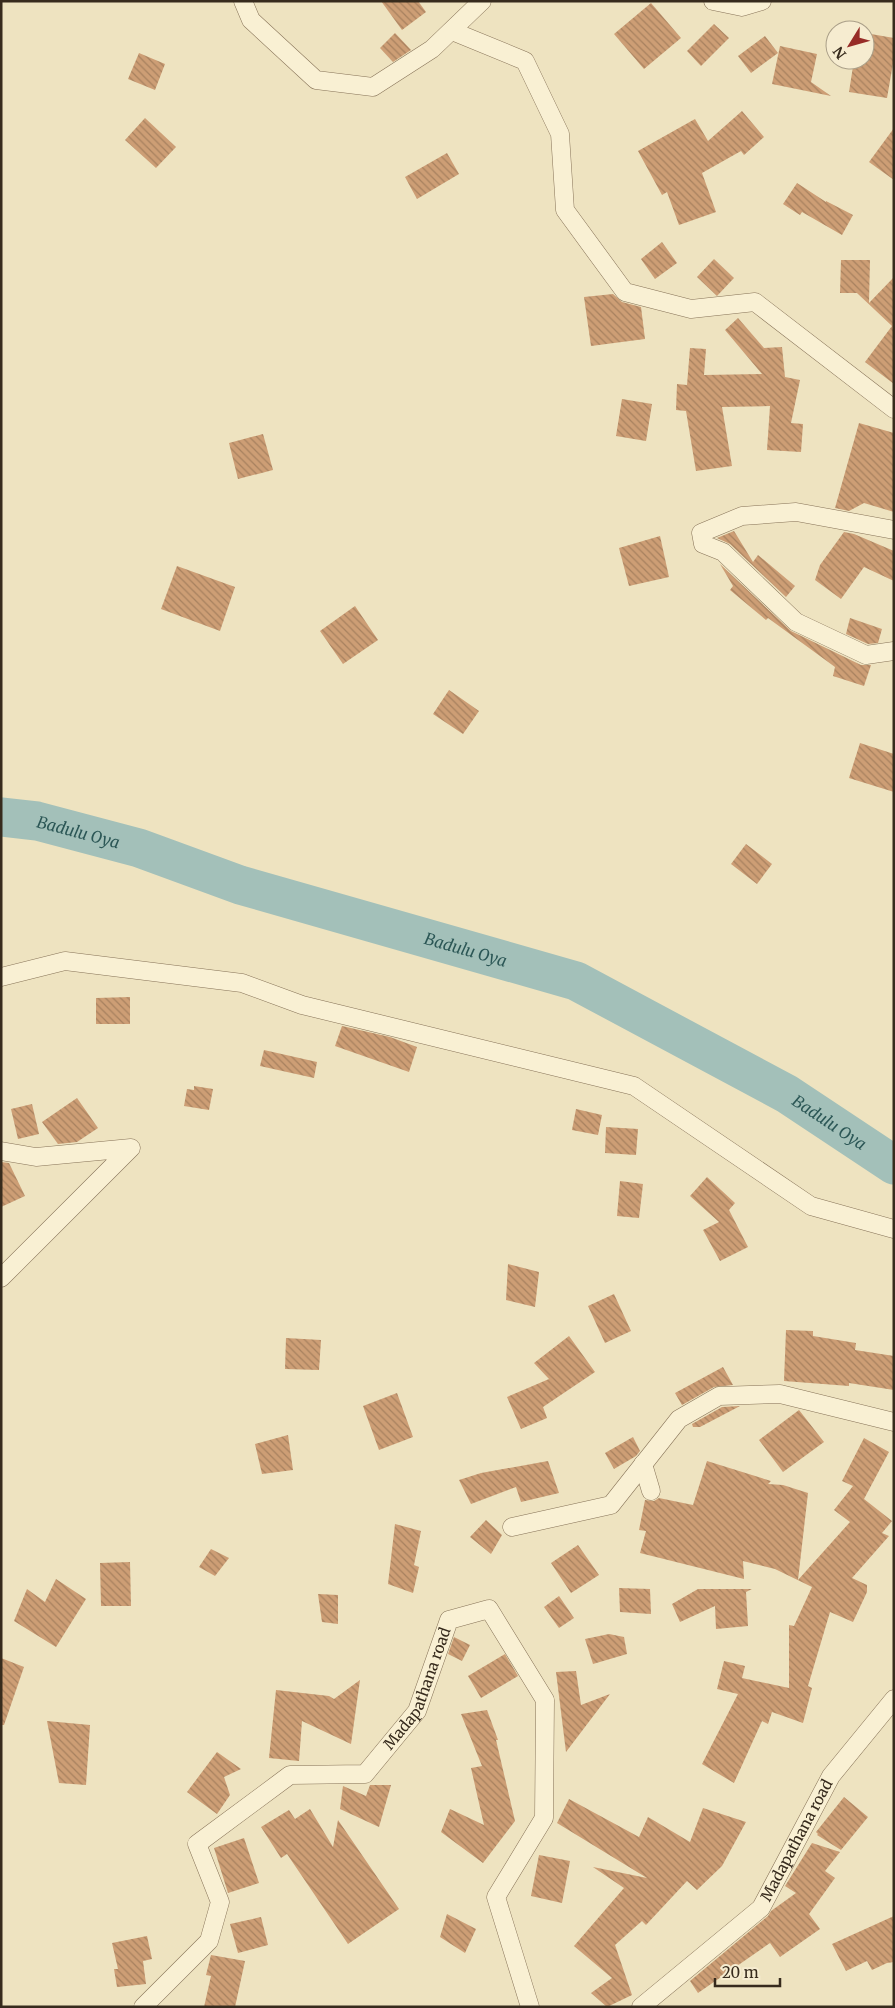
<svg xmlns="http://www.w3.org/2000/svg" width="895" height="2008" font-family="Merriweather,serif">
<style>
.lines{fill:none;stroke-linecap:round;stroke-linejoin:round}
.river{stroke:#a3c0b9;stroke-width:39}
.building{fill:url(#building-back-hatch)}
.minor-casing{stroke:#877358;stroke-width:19}
.minor{stroke:#f9f0d3;stroke-width:18}
.labels{text-anchor:middle;stroke-width:4;stroke-linejoin:round;paint-order:stroke}
.street-label{font-size:15px;fill:#372b1d;stroke:#f6ecd0}
.water-label{font-size:16px;font-style:italic;fill:#2c5756;stroke:#f6ecd0}
</style>
<defs>
<pattern id="building-back-hatch" width="6" height="6" patternUnits="userSpaceOnUse" patternTransform="scale(1.25)"><rect width="6" height="6" fill="#cd9e75"/><path d="M-1 5l2 2M0 0l6 6M5-1l2 2" fill="none" stroke="#a7815f"/></pattern>
</defs>
<rect width="100%" height="100%" fill="#eee3c0"/>
<g class="lines">
<path class="river" id="s1" d="M1 817 37 821 139 848 240 885 576 981 787 1094 894 1165"/>
</g>
<g class="building">
<path d="M381 1H418L426 12 402 30Z"/>
<path d="M651 3 681 38 644 69 614 34Z"/>
<path d="M714 24 729 38 701 66 687 51Z"/>
<path d="M395 33 411 50 393 62 380 48Z"/>
<path d="M865 33 894 38V58L887 98 849 92 854 60H865Z"/>
<path d="M765 36 778 53 751 73 738 56Z"/>
<path d="M780 46 817 54 811 82 831 96 772 84Z"/>
<path d="M139 53 165 64 155 90 128 79Z"/>
<path d="M742 111 764 137 744 155 741 151 702 173 716 212 679 225 667 192 662 195 638 151 695 119 708 141Z"/>
<path d="M145 118 176 147 156 168 125 140Z"/>
<path d="M894 128V180L869 162Z"/>
<path d="M447 153 459 174 417 199 405 177Z"/>
<path d="M797 183 826 202V201L853 215 842 235 802 212 800 215 783 204Z"/>
<path d="M662 242 677 263 655 279 641 259Z"/>
<path d="M714 259 734 278 717 296 697 277Z"/>
<path d="M841 260H870L869 303 894 277V384L865 362 892 326 857 293H840Z"/>
<path d="M613 294 622 302 641 307 645 339 591 346 584 297Z"/>
<path d="M738 318 764 348 782 347 785 377 800 380 791 423 803 424 801 452 767 450 770 406 722 407 732 466 696 471 686 411 676 410 677 384 687 385 690 348 706 349 704 375 762 374 725 330Z"/>
<path d="M622 399 652 404 646 441 616 436Z"/>
<path d="M859 423 894 433V512L864 503 849 511 835 508Z"/>
<path d="M263 434 273 470 238 479 229 443Z"/>
<path d="M734 531 753 562 758 555 795 586 786 597 730 544 717 538Z"/>
<path d="M844 532 854 534 894 551V581L864 567 841 599 815 580 820 565Z"/>
<path d="M660 536 669 577 629 586 619 548Z"/>
<path d="M720 564 791 631 861 665H871L864 686 833 676 835 667 768 618 766 620 730 590 733 586Z"/>
<path d="M177 566 235 587 220 631 161 609Z"/>
<path d="M355 606 378 640 343 664 320 631Z"/>
<path d="M850 618 882 629 878 643 868 644 846 634Z"/>
<path d="M449 690 479 711 463 734 433 714Z"/>
<path d="M860 743 894 754V792L849 778Z"/>
<path d="M746 844 772 864 757 884 731 864Z"/>
<path d="M130 997V1024H96V998Z"/>
<path d="M342 1026 390 1037 417 1047 409 1072 335 1046Z"/>
<path d="M264 1050 317 1062 314 1078 260 1066Z"/>
<path d="M194 1086 213 1089 209 1110 184 1106 187 1089 194 1090Z"/>
<path d="M77 1098 98 1128 77 1142 58 1144 42 1122Z"/>
<path d="M32 1104 39 1134 18 1139 11 1109Z"/>
<path d="M576 1109 602 1115 598 1135 572 1130Z"/>
<path d="M606 1127 638 1129 636 1155 605 1153Z"/>
<path d="M1 1162 9 1163 25 1196 1 1207Z"/>
<path d="M707 1177 735 1203 729 1210 748 1247 720 1261 703 1230 719 1222 690 1196Z"/>
<path d="M620 1181 643 1184 639 1218 617 1216Z"/>
<path d="M508 1264 539 1272 535 1307 506 1300Z"/>
<path d="M614 1294 631 1331 605 1343 588 1306Z"/>
<path d="M786 1330 813 1331V1336L856 1343 855 1350 894 1356V1390L849 1383V1386L784 1381Z"/>
<path d="M569 1336 595 1372 543 1407 547 1418 521 1429 507 1397 549 1379 534 1363Z"/>
<path d="M286 1338 321 1340 319 1370 285 1369Z"/>
<path d="M723 1367 733 1385 714 1387 682 1405 675 1393Z"/>
<path d="M397 1393 413 1437 379 1450 363 1406Z"/>
<path d="M740 1406 700 1427H693L692 1424 722 1407Z"/>
<path d="M799 1410 824 1442 783 1472 759 1440Z"/>
<path d="M288 1435 293 1470 262 1474 255 1444Z"/>
<path d="M633 1437 640 1451 636 1456 614 1469 605 1453Z"/>
<path d="M864 1438 889 1452 864 1499 892 1521 882 1533 889 1536 852 1578 867 1585V1592L853 1622 830 1612 808 1686 812 1688 803 1723 772 1712 768 1724 762 1721 734 1783 702 1764 738 1694 717 1689 724 1661 745 1666 742 1678 789 1688V1625L794 1626 812 1587 775 1569 743 1561 744 1579 640 1553 646 1531 639 1530 645 1500 654 1501 659 1498 693 1505 707 1461 771 1481 768 1484 783 1485 808 1493 798 1580 850 1522 834 1510 853 1486 842 1481Z"/>
<path d="M548 1461 559 1493 521 1502 516 1487 471 1504 459 1480 481 1473Z"/>
<path d="M486 1520 502 1535 491 1554 470 1537Z"/>
<path d="M395 1524 421 1531 414 1565 419 1567 413 1593 388 1584Z"/>
<path d="M578 1545 599 1575 571 1593 551 1563Z"/>
<path d="M211 1549 229 1558 215 1576 199 1567Z"/>
<path d="M130 1562 131 1606H101L100 1563Z"/>
<path d="M56 1579 86 1599 56 1647 14 1621 27 1589 45 1602Z"/>
<path d="M619 1588 650 1589 651 1614 620 1612Z"/>
<path d="M698 1589H752L746 1592 748 1626 716 1629 715 1606 680 1622 672 1604Z"/>
<path d="M318 1594 338 1595V1624L322 1622Z"/>
<path d="M559 1596 574 1618 559 1628 544 1607Z"/>
<path d="M609 1634 624 1637 627 1654 593 1664 585 1639Z"/>
<path d="M454 1637 470 1645 462 1661 448 1654Z"/>
<path d="M505 1654 518 1676 481 1698 468 1676Z"/>
<path d="M1 1658 24 1667 4 1725H1Z"/>
<path d="M576 1671 581 1705 610 1694 566 1752 556 1672Z"/>
<path d="M360 1680 351 1744 302 1721 299 1761 269 1758 276 1690 329 1696 334 1699Z"/>
<path d="M487 1710 498 1740H496L515 1821 483 1863 441 1832 450 1809 484 1825 471 1768 482 1766 461 1714Z"/>
<path d="M47 1721 90 1725 86 1785 59 1783Z"/>
<path d="M217 1752 241 1769 224 1777 230 1795 217 1814 187 1792Z"/>
<path d="M370 1785H391L379 1827 340 1809 343 1786 366 1796Z"/>
<path d="M844 1797 868 1817 841 1850 817 1835 818 1834 816 1832Z"/>
<path d="M569 1799 639 1837 648 1817 690 1842 703 1808 746 1822 722 1866 697 1890 687 1881 646 1925 642 1921 615 1945 632 1995 607 2007 591 1993 612 1978 574 1946 624 1888 593 1867 647 1878 557 1823Z"/>
<path d="M310 1809 333 1847 338 1820 399 1909 348 1944 287 1854 281 1858 261 1827 289 1810 295 1819Z"/>
<path d="M244 1838 259 1883 228 1893 214 1848Z"/>
<path d="M812 1843 840 1852 825 1871 835 1878 809 1914 820 1929 780 1957 770 1943 698 1993 690 1981 768 1916 771 1911 796 1893 785 1886Z"/>
<path d="M539 1855 570 1861 562 1903 531 1896Z"/>
<path d="M447 1914 476 1929 465 1953 440 1937Z"/>
<path d="M894 1916V1962L887 1963 872 1970 867 1961 846 1971 832 1944Z"/>
<path d="M261 1917 268 1945 238 1953 230 1924Z"/>
<path d="M147 1936 152 1959 143 1961 146 1984 117 1987 114 1969H118L112 1943Z"/>
<path d="M211 1955 245 1961 235 2007H204L211 1976 206 1975Z"/>
</g>
<g class="lines">
<g class="minor-casing">
<g id="minor">
<path d="M243 1 251 20 316 80 373 87 432 49 482 1"/>
<path d="M713 1 742 7 762 1"/>
<path d="M452 31 525 61 560 134 565 210 625 292 691 309 755 302 894 409"/>
<path d="M894 530 796 512 742 516 701 533 703 544 723 552 796 622 866 655 894 651"/>
<path d="M1 977 65 961 242 983 302 1005 634 1086 811 1206 894 1229"/>
<path d="M1 1151 36 1157 131 1148 1 1278"/>
<path d="M643 1464 651 1491"/>
<path d="M512 1527 611 1505 679 1419 719 1396 780 1394 894 1422"/>
<path id="s2" d="M143 2007 209 1941 220 1902 197 1844 290 1775 365 1774 417 1711 449 1620 489 1609 545 1700 544 1818 496 1897 530 2007"/>
<path id="s3" d="M641 2007 761 1908 831 1776 894 1699"/>
</g>
</g>
<use href="#minor" class="minor"/>
</g>
<g class="labels">
<g class="street-label">
<text dy="5" stroke="none"><textPath href="#s2" startOffset="489">Madapathana road</textPath></text>
<text dy="5" stroke="none"><textPath href="#s3" startOffset="232">Madapathana road</textPath></text>
</g>
<g class="water-label">
<text dy="6" stroke="none"><textPath href="#s1" startOffset="79">Badulu Oya</textPath></text>
<text dy="6" stroke="none"><textPath href="#s1" startOffset="484">Badulu Oya</textPath></text>
<text dy="6" stroke="none"><textPath href="#s1" startOffset="889">Badulu Oya</textPath></text>
</g>
</g>
<rect width="895" height="2008" fill="none" stroke="#372b1d" stroke-width="5"/>
<g transform="translate(850 45) rotate(233)"><circle r="24" fill="#f6ecd0" stroke="#aa9f88"/>
<path d="M0-4L9 19L0 12L-9 19Z" fill="#972c27"/>
<text y="-8" font-size="14" font-weight="bold" text-anchor="middle" fill="#372b1d">N</text>
</g>
<path d="M715 1978v8h65v-8" fill="none" stroke="#372b1d" stroke-width="2.5"/>
<text x="722" y="1978" font-size="15" fill="#372b1d" stroke="#f6ecd0" stroke-width="4" paint-order="stroke">20 m</text>
</svg>
